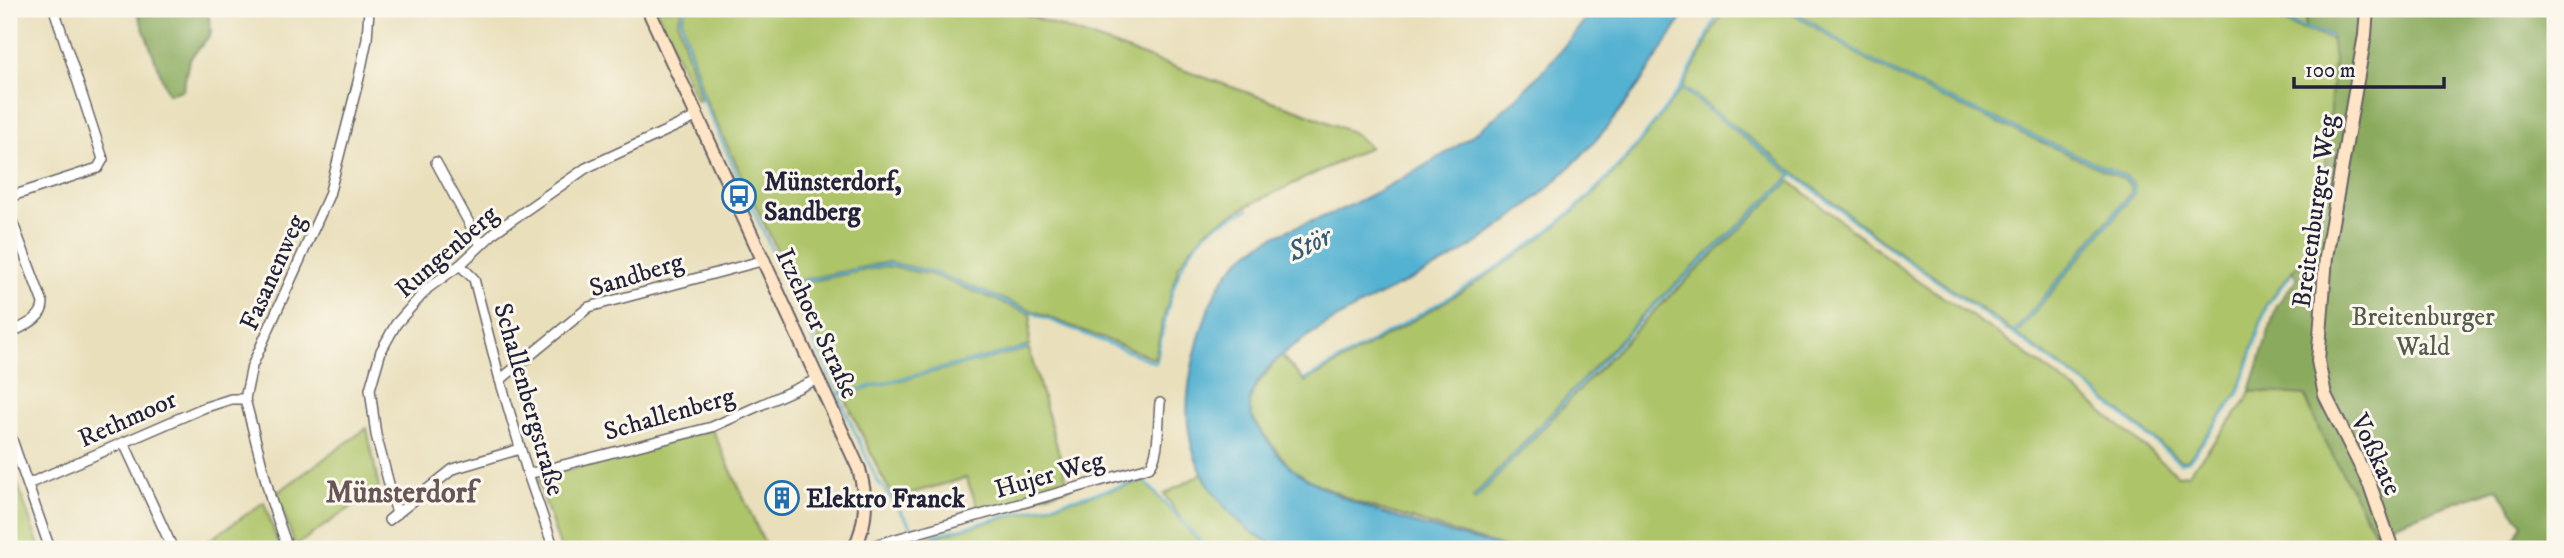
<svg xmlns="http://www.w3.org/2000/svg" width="2564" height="558" font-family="'IM FELL DW Pica',serif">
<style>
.green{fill:#adc469;stroke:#687352;stroke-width:2}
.forest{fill:#8aaa5d;stroke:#56664c;stroke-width:2}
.water{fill:#53b1d1;stroke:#3a6a86;stroke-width:2}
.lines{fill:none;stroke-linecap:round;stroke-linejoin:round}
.stream{stroke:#53b1d1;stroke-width:2.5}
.street-casing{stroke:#686468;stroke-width:12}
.secondary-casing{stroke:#686468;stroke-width:16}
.street{stroke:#fff;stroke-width:9}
.secondary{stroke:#ffe4c6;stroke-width:12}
.labels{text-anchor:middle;stroke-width:6;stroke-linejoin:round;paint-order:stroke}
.poi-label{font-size:26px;font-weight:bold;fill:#22223b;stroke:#fbf7ec;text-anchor:start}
.street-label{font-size:26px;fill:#22223b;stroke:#fbf7ec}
.park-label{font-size:26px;fill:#535b4b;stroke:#fbf7ec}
.water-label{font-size:28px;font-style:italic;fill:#365b77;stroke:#fbf7ec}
.quarter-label{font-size:30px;font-weight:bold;fill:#675558;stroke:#fbf7ec}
</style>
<rect width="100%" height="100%" fill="#fbf7ec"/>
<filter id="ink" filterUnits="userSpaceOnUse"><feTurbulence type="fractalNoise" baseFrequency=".0143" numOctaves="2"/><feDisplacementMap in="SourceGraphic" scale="14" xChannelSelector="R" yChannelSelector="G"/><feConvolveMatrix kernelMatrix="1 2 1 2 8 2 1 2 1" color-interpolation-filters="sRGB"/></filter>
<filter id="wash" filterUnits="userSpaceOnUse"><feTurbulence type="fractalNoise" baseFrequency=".00686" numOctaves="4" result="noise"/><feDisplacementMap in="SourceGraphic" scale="28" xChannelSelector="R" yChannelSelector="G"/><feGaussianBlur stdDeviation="1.57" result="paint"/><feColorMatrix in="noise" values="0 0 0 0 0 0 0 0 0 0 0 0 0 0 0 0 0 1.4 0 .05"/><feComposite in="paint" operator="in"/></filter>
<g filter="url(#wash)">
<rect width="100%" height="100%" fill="#e9dfbb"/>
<g class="green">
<path d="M656 9H682L678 21 701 100 697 101Z"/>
<path d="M686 9H1010L1300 111 1352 132 1370 147 1247 206 1209 228 1191 248 1179 266 1162 324 1155 359 934 272 888 262 792 282 705 99 682 21Z"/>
<path d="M1724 9H1786L1868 61 1927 91 2124 179 2132 187 2131 193 2014 332 1891 247 1683 87Z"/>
<path d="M1792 9H2255L2292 26 2333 40 2334 61 2326 158 2312 253 2292 271 2266 305 2238 393 2188 460 2181 461 2089 386 2016 334 2134 194 2135 186 2126 176 1928 89 1869 59Z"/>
<path d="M2260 9H2307L2305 28Z"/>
<path d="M1681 89 1792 175 1646 312 1473 497 1475 500 1649 316 1790 181 1907 273 2007 340 2082 395 2178 475 2188 474 2244 404 2250 391 2304 394 2320 432 2374 531 2380 549H1509L1356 502 1310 480 1290 467 1259 428 1250 413V401L1254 389 1281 355 1305 382C1403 325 1509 273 1592 195 1626 164 1653 126 1681 89Z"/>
<path d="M886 266 933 275 1031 314 1029 346 843 393 793 285Z"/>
<path d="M1029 349 1069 488 980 512 966 478 894 498 882 477 843 394Z"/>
<path d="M367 428 379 488 295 546 277 493Z"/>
<path d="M712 429 767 549H561L537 479Z"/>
<path d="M9 460 40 549H9Z"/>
<path d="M1203 473C1226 510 1246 529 1284 549H1208L1190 532 1164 494Z"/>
<path d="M1144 481 1206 549H928L924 539Z"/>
<path d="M264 502 280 549H197Z"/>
</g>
<g class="forest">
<path d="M136 9H208L211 34 189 60 183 90 168 94Z"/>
<path d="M2307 9H2555V549H2509L2522 524 2497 488 2374 531 2320 432 2305 395 2250 391 2277 305 2298 277 2292 271 2312 252 2326 158 2334 61 2331 35 2305 28Z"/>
</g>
<path class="water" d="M1593 9H1687C1663 49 1638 90 1607 127 1567 176 1502 231 1446 262 1401 287 1253 347 1250 403 1249 416 1257 427 1264 436 1272 447 1282 460 1292 468 1347 511 1442 530 1509 549 1452 549 1396 549 1339 549 1324 549 1295 553 1281 548 1236 531 1196 480 1189 432 1184 401 1191 368 1199 338 1208 307 1218 278 1244 256 1275 229 1318 222 1353 204 1385 188 1416 171 1446 153 1503 118 1554 62 1593 9Z"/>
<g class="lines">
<g class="stream">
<path d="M685 9 681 20 703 100 877 480 914 530"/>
<path d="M1789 9 1869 60 1928 90 2125 177 2134 187 2133 193 2014 334"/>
<path d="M2258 9 2292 24 2330 36"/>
<path d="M1680 87 1889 248 2089 387 2180 463 2189 461 2239 393 2267 305 2291 275"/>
<path d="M789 284 888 264 934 273 1156 363C1166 319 1172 261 1210 230 1221 221 1236 216 1248 209"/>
<path d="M1305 380C1384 333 1468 291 1541 236 1595 196 1641 144 1679 89 1695 65 1707 35 1720 9"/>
<path d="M840 394 1027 348"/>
<path d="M1475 498 1647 313 1794 175"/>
<path d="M935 535 1144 480 1207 549"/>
<path d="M920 540 924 549"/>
</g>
</g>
</g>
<g filter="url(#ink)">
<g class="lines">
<g class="street-casing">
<g id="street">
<path d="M9 15 16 9"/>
<path d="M436 162 481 245"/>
<path d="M9 197 98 168 103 159 54 9"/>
<path d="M9 213 43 303C43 320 22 326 9 334"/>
<path d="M460 265 474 279 500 380 528 474 554 549"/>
<path d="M500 380 589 307 765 260"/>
<path d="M9 431 50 549"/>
<path d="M124 443 173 549"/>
<path d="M528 474 712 427 818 379"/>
<path d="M28 484 203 408 231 399H245"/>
<path d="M397 514 376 435 370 389 381 351 396 324 428 288 460 265 496 231 586 168 698 116"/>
<path d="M389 520 453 469 520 449"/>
<path d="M856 546 868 547 1149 467C1160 457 1158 419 1160 403"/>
<path d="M288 549 271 500 245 399 252 366 329 195 359 78 367 39 369 9"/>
</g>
</g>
<g class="secondary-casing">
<g id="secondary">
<path d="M648 9 859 469C867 498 868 521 854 549"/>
<path d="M2367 9 2365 35 2326 257 2318 361 2325 395 2370 485 2392 549"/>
</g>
</g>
<use href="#street" class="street"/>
<use href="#secondary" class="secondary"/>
</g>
</g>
<defs>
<g id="bus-ring" transform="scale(1.75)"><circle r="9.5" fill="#fbf7ec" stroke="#1f6fb2" stroke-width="1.5"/><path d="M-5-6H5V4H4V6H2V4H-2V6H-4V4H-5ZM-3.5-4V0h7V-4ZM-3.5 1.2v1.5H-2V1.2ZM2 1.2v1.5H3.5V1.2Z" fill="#1f6fb2"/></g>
<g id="building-ring" transform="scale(1.75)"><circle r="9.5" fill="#fbf7ec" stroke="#1f6fb2" stroke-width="1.5"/><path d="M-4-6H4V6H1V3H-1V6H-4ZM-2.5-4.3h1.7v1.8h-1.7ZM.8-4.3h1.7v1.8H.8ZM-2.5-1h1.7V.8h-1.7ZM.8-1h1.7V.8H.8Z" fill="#1f6fb2"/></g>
</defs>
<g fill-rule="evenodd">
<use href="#bus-ring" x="739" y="196"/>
<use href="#building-ring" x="782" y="498"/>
</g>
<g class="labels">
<g class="poi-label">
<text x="764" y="190">Münsterdorf,<tspan x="764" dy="30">Sandberg</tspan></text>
<text x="806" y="507">Elektro Franck</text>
</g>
<g class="street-label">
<text transform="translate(2314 211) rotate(-82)" y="9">Breitenburger Weg</text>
<text transform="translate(446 251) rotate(-41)" y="9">Rungenberg</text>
<text transform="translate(272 272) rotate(-66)" y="9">Fasanenweg</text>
<text transform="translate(636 274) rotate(-17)" y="9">Sandberg</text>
<text transform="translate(818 323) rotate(65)" y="9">Itzehoer Straße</text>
<text transform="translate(530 399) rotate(74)" y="9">Schallenbergstraße</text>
<text transform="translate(669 413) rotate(-16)" y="9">Schallenberg</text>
<text transform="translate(127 418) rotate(-24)" y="9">Rethmoor</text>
<text transform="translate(2377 454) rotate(65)" y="9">Voßkate</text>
<text transform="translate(1049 474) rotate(-16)" y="9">Hujer Weg</text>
</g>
<g class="park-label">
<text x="2423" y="325">Breitenburger<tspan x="2423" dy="30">Wald</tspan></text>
</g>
<g class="water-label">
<text transform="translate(1309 243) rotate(-26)" y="10">Stör</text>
</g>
<g class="quarter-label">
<text x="401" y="502">Münsterdorf</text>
</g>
</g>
<rect width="2564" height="558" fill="none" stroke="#fbf7ec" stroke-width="35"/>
<path d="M2294 77v10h150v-10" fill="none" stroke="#22223b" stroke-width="3.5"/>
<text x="2305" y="77" font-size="21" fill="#22223b" stroke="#fbf7ec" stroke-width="5" paint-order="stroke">100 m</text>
</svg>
